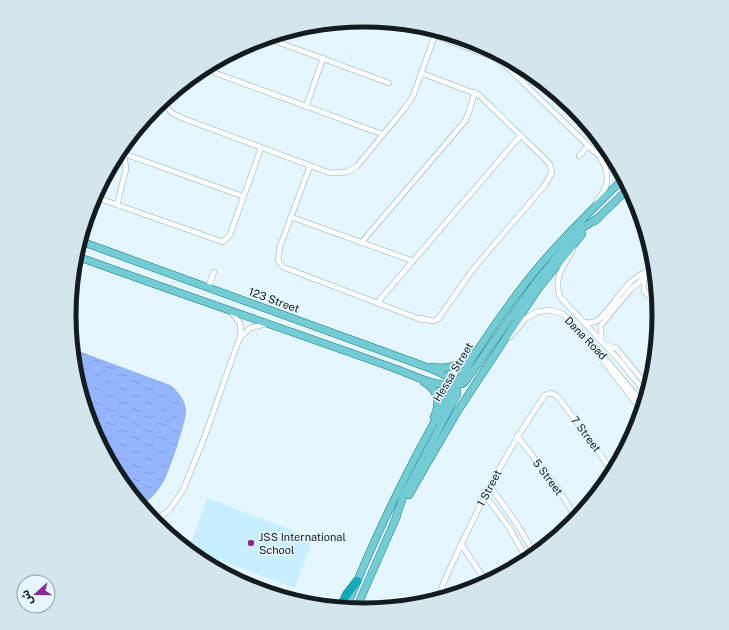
<svg xmlns="http://www.w3.org/2000/svg" width="729" height="630" font-family="'Public Sans','Noto Sans Arabic',sans-serif">
<style>
.built{fill:#c8efff}
.water{fill:url(#water-ripples)}
.lines{fill:none;stroke-linecap:round;stroke-linejoin:round}
.minor-casing{stroke:#92aeba;stroke-width:6}
.major-casing{stroke:#157882;stroke-width:8}
.highway-casing{stroke:#157882;stroke-width:9}
.minor{stroke:#fff;stroke-width:5}
.major{stroke:#73cbd4;stroke-width:7}
.highway{stroke:#16a9b7;stroke-width:8}
.poi-dot{fill:#8b2c95;stroke:#e5f6fe;stroke-width:1.5}
.labels{text-anchor:middle;stroke-width:3.5;stroke-linejoin:round;paint-order:stroke}
.street-label{font-size:11px;fill:#121c21;stroke:#e5f6fe}
.poi-label{font-size:11px;fill:#121c21;stroke:#e5f6fe;text-anchor:start}
.rim{fill:none;stroke:#121c21;stroke-width:5}
</style>
<defs>
<pattern id="water-ripples" width="26" height="14" patternUnits="userSpaceOnUse"><rect width="26" height="14" fill="#94b5fc"/><path d="M2 4q2-2 4 0t4 0M15 11q2-2 4 0t4 0" fill="none" stroke="#7f9bd8"/></pattern>
</defs>
<rect width="100%" height="100%" fill="#e5f6fe"/>
<path class="built" d="M207 498 313 538 295 588 189 549Z"/>
<path class="water" d="M73 349 170 385C178 391 185 399 186 410 187 420 169 472 164 481 158 491 151 500 141 505 134 496 125 488 119 479 94 441 77 394 73 349Z"/>
<g class="lines">
<g class="minor-casing">
<g id="minor">
<path d="M404 24 490 56 504 64 599 156 607 162 617 165"/>
<path d="M267 38 389 83"/>
<path d="M207 66 215 73 382 134"/>
<path d="M510 68 516 63"/>
<path d="M162 101 172 113 182 118 330 173 347 172 357 166 405 108 413 96 435 35"/>
<path d="M306 107 323 58"/>
<path d="M125 154 242 196"/>
<path d="M579 156 588 146"/>
<path d="M95 197 223 242 230 235 261 148"/>
<path d="M117 205 126 169 123 147"/>
<path d="M596 206C596 199 600 197 603 192 610 181 607 168 601 159"/>
<path d="M291 217 413 261"/>
<path d="M361 243 465 121 469 112 475 92"/>
<path d="M280 247 278 260 283 267 422 320"/>
<path d="M279 249 310 166"/>
<path d="M573 249C564 266 553 277 560 297L620 361 647 395"/>
<path d="M644 278V291L659 307"/>
<path d="M208 287 214 272"/>
<path d="M377 303 521 135"/>
<path d="M420 318 433 321 438 319 474 268 545 185 552 172 550 165 545 159 479 95 421 73"/>
<path d="M583 322 589 323 597 321C617 304 627 273 655 270"/>
<path d="M241 337 250 328 266 324"/>
<path d="M510 337 525 319 537 312 550 310 563 314 598 350 644 405"/>
<path d="M601 340V325L630 290 644 278 656 276"/>
<path d="M606 345 616 348 649 388"/>
<path d="M599 351 601 358 642 411"/>
<path d="M517 436 557 487 577 519"/>
<path d="M490 486 517 524 535 555"/>
<path d="M485 495 510 529 528 561"/>
<path d="M575 515 584 510"/>
<path d="M155 522 170 509 183 490 203 441 241 334 240 323 231 312"/>
<path d="M461 544 487 583"/>
<path d="M439 599 443 584C473 518 504 453 545 395L551 393 557 396 587 435 613 473"/>
</g>
</g>
<g class="major-casing">
<g id="major">
<path d="M595 221 629 188"/>
<path d="M80 241 413 362C427 368 457 374 457 394L403 497 395 520"/>
<path d="M76 256C183 295 291 331 399 370 414 376 450 393 465 382L536 282 579 230 598 218"/>
<path d="M432 367C449 370 461 365 473 353"/>
<path d="M424 382C438 390 441 402 434 417"/>
<path d="M409 495 457 412 538 289 582 234"/>
<path d="M346 608C392 495 451 378 527 281 556 244 591 211 624 178"/>
<path d="M356 609 397 516"/>
</g>
</g>
<g class="highway-casing">
<path id="highway" d="M340 608 347 594 357 581"/>
</g>
<use href="#minor" class="minor"/>
<use href="#major" class="major"/>
<use href="#highway" class="highway"/>
</g>
<circle class="poi-dot" cx="251" cy="543" r="4"/>
<g class="labels">
<g class="street-label">
<text transform="translate(274 300) rotate(20)" y="4">123 Street</text>
<text transform="translate(586 338) rotate(46)" y="4">Dana Road</text>
<text transform="translate(453 372) rotate(-59)" y="4">Hessa Street</text>
<text transform="translate(586 434) rotate(53)" y="4">7 Street</text>
<text transform="translate(548 477) rotate(53)" y="4">5 Street</text>
<text transform="translate(489 488) rotate(-62)" y="4">1 Street</text>
</g>
<g class="poi-label">
<text x="259" y="541">JSS International<tspan x="259" dy="13">School</tspan></text>
</g>
</g>
<path d="M0 0H729V630H0ZM76 315a288 288 0 1 1 576 0a288 288 0 1 1-576 0Z" fill="#d4e5ec" fill-rule="evenodd"/>
<path class="rim" d="M76 315a288 288 0 1 1 576 0a288 288 0 1 1-576 0Z"/>
<g transform="translate(36 594) rotate(249)"><circle r="19" fill="#e5f6fe" stroke="#919fa6"/>
<path d="M0-3L7 15L0 10L-7 15Z" fill="#8b2c95"/>
<text y="-6" font-size="11" font-weight="bold" text-anchor="middle" fill="#121c21">ش</text>
</g>
</svg>
